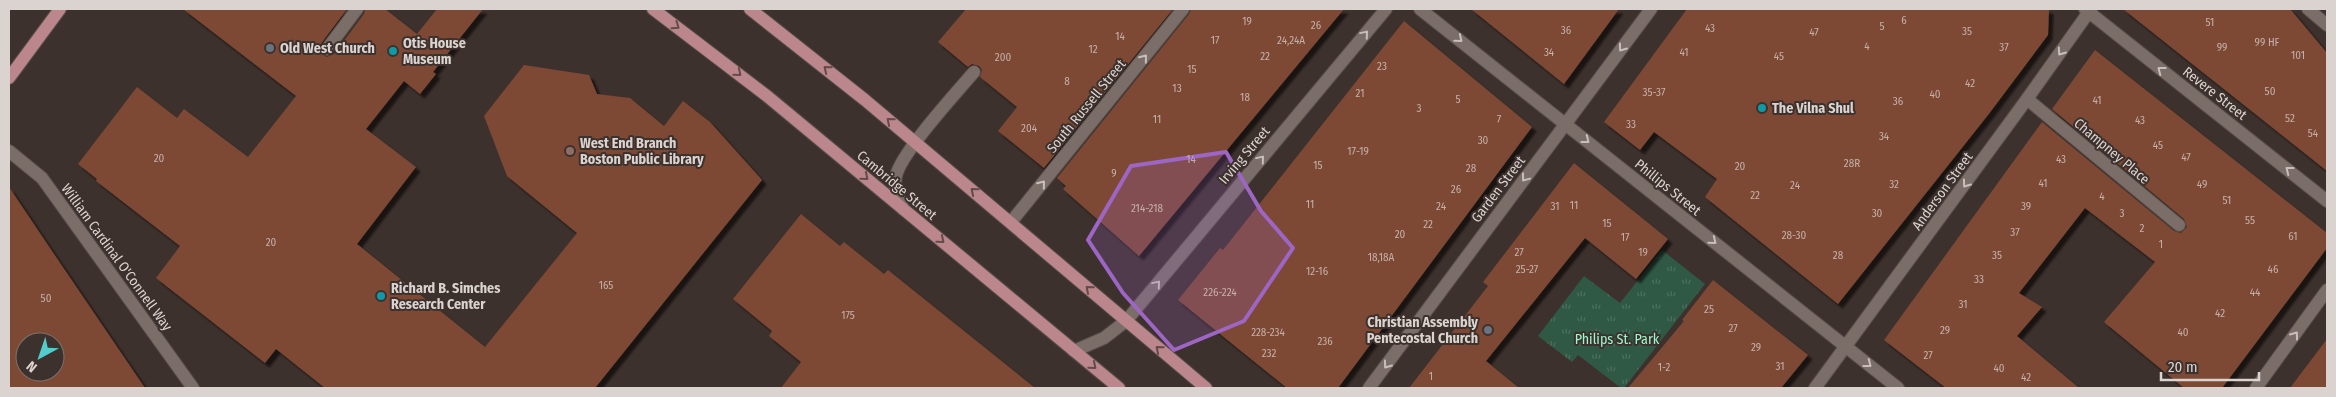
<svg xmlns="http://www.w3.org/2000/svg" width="2336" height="397" font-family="'Fira Sans Condensed',sans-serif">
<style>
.park{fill:url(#park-tufts)}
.building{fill:#7d4835;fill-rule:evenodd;filter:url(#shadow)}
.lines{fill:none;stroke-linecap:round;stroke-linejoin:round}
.lane-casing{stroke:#574d4a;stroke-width:14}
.street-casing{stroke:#574d4a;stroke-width:14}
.primary-casing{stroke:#574d4a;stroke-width:14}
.lane{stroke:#7b6e69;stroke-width:12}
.street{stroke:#7b6e69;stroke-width:12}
.primary{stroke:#bc878c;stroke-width:12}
.oneway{stroke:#634b4a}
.oneway2{stroke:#c8bfbb}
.marked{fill:#9d66c5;fill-opacity:0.2;stroke:#9d66c5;stroke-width:4;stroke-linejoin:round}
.worship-dot{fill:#6b7280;stroke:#3d312d;stroke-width:2}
.culture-dot{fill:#0f9aa8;stroke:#3d312d;stroke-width:2}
.education-dot{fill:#8d6e63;stroke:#3d312d;stroke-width:2}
.labels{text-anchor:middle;stroke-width:4;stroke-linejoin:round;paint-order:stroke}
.number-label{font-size:11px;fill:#c4b0a9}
.poi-label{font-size:14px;font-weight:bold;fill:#dbd3d0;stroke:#3d312d;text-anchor:start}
.street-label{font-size:14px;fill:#dbd3d0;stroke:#3d312d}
.park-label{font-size:14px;fill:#9af8cc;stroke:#3d312d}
</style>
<defs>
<pattern id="park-tufts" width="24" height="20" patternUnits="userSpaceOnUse" patternTransform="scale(1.25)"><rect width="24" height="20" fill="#2f5845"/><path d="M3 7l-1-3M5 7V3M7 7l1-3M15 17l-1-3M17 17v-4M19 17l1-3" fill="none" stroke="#4d6f5f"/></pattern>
<filter id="shadow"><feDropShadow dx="4.5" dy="4.5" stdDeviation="1" flood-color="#0009"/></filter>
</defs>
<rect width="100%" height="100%" fill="#3d312d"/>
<path class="park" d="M1662 250 1705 284 1624 388H1621L1578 355 1572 362 1538 336 1584 276 1620 303Z"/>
<g class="building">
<path d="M183 9H347L320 45V53L327 57 334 54 364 14 365 9H385L417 34 437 9H483L433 72 436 74 420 94 404 81 366 129 416 167 357 244 485 347 577 233 507 176 484 116 524 65 589 75 597 94 630 98 664 126 683 101 710 122 762 180 595 388H325L276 349 265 363 156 278 180 246 96 181 97 179 78 164 137 87 177 118 184 109 248 157 296 96Z"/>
<path d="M966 9H1173L1044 168 998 131 1017 107 980 77 982 70 979 66 972 64 968 67 938 42Z"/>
<path d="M1191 9H1344L1139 256 1063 189 1066 186 1057 178 1189 14Z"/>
<path d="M1471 9H1619L1564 84Z"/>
<path d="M1687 9H2049L2048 35 1988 115 1838 304 1705 197 1717 179 1654 132 1640 150 1604 122Z"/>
<path d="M2123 9H2290L2327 53V171Z"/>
<path d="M1404 21 1532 127 1338 388H1287L1178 300 1220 248 1223 250Z"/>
<path d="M2095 50 2327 233V248L2222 388H2184L2104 322 2155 262 2085 208 2019 293 2042 307 2017 336 2079 388H1946L1884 340 2042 122 2174 231 2181 233 2187 227 2184 219 2052 109Z"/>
<path d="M1574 163 1668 239 1636 279 1585 238 1486 361 1519 388H1409L1488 286 1483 282Z"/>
<path d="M9 187 54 254 145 388H9ZM25 342H55V372H25Z"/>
<path d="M801 214 840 246 844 242 884 274 888 270 1035 388H781L801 362 769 336 772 331 733 299Z"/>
<path d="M1713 280 1808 355 1781 388H1628L1684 321 1682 320Z"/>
<path d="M2327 339V388H2290Z"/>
</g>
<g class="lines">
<g class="lane-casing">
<path id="lane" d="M903 209C899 198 893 188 896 176 901 153 956 93 974 72"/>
</g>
<g class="street-casing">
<g id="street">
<path d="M1420 9 1898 388"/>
<path d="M2085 9 2327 201"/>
<path d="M2308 9 2327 25"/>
<path d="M327 49 357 9"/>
<path d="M2027 99 2179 225"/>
<path d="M9 151 42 178 193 388"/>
<path d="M1011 222 1183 9"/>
<path d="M1074 351 1104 338 1126 321 1386 9"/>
<path d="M1369 388 1651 9"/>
<path d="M1815 388 2027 99 2091 9"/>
<path d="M2256 388 2327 290"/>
</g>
</g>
<g class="primary-casing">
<g id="primary">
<path d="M653 9 767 96 1119 388"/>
<path d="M750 9 865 100 1206 388"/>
<path d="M9 78 60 9"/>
</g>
</g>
<use href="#lane" class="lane"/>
<use href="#street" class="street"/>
<use href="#primary" class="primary"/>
</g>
<defs><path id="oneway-chevron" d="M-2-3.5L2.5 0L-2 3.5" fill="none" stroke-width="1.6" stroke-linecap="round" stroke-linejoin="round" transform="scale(1.25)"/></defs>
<g class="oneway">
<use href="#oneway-chevron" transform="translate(676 26) rotate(35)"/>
<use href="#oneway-chevron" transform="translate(827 69) rotate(-141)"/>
<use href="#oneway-chevron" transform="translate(738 73) rotate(39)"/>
<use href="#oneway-chevron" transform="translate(890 121) rotate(-140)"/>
<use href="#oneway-chevron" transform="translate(865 177) rotate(40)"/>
<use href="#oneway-chevron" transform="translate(974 191) rotate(-140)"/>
<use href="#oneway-chevron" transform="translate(941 240) rotate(40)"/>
<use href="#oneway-chevron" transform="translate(1089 289) rotate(-139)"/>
<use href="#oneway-chevron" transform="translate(1159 349) rotate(-140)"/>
<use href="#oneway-chevron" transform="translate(1093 366) rotate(40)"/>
</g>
<g class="oneway2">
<use href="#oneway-chevron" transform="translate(1365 34) rotate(-50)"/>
<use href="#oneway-chevron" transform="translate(1459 39) rotate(39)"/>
<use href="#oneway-chevron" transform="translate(1622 48) rotate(126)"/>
<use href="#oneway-chevron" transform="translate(2061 52) rotate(125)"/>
<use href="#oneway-chevron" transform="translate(1144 58) rotate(-51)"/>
<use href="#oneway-chevron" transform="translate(2161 70) rotate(-142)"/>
<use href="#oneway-chevron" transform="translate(1586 140) rotate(38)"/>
<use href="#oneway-chevron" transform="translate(1261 159) rotate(-50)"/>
<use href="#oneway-chevron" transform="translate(2289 170) rotate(-142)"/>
<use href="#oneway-chevron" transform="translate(1525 178) rotate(127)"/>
<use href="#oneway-chevron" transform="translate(1042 184) rotate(-51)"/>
<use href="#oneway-chevron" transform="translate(1966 184) rotate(126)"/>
<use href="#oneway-chevron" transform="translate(1713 241) rotate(39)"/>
<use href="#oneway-chevron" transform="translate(1157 284) rotate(-50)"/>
<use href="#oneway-chevron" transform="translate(2295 335) rotate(-54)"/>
<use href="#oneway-chevron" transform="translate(1868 364) rotate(38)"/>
<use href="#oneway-chevron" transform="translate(1387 365) rotate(126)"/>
</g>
<path class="marked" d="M1226 152 1261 211 1293 248 1244 321 1174 350 1123 293 1088 240 1131 166Z"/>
<g class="worship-dot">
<circle cx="270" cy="48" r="5"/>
<circle cx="1488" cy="330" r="5"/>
</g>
<g class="culture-dot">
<circle cx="393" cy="51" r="5"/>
<circle cx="1762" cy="108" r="5"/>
<circle cx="381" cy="296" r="5"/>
</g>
<circle class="education-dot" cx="570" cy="151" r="5"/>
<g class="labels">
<g class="number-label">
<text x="1904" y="24">6</text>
<text x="1247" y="25">19</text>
<text x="2210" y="26">51</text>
<text x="1316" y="29">26</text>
<text x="1882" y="30">5</text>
<text x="1710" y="32">43</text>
<text x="1566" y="34">36</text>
<text x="1967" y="35">35</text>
<text x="1814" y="36">47</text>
<text x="1120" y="40">14</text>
<text x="1215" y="44">17</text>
<text x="1291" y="44">24,24A</text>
<text x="2267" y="46">99 HF</text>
<text x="1867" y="50">4</text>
<text x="2004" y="51">37</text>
<text x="2222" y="51">99</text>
<text x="1093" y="53">12</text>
<text x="1549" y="56">34</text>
<text x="1684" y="56">41</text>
<text x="2298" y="59">101</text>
<text x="1265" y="60">22</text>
<text x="1779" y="60">45</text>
<text x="1003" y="61">200</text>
<text x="1382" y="70">23</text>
<text x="1192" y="73">15</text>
<text x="1067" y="85">8</text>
<text x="1970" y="87">42</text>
<text x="1177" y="92">13</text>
<text x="2270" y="95">50</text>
<text x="1654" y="96">35-37</text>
<text x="1360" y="97">21</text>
<text x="1935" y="98">40</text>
<text x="1245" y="101">18</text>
<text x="1458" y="103">5</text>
<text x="2097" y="104">41</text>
<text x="1898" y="105">36</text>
<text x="1419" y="112">3</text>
<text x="2290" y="122">52</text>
<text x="1157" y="123">11</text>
<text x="1499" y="123">7</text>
<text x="2140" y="124">43</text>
<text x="1631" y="128">33</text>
<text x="1029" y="132">204</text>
<text x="2313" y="137">54</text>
<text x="1884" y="140">34</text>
<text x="1483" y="144">30</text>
<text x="2158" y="149">45</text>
<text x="1358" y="155">17-19</text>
<text x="2186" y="161">47</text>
<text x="159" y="162">20</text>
<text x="1191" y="163">14</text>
<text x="2061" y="163">43</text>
<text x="1852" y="167">28R</text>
<text x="1318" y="169">15</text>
<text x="1740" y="170">20</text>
<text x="1471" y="172">28</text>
<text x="1114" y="177">9</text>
<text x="2043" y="187">41</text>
<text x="1894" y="188">32</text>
<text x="2202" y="188">49</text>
<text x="1795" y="189">24</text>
<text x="1456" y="193">26</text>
<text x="1755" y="199">22</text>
<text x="2102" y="200">4</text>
<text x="2227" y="204">51</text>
<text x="1310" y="208">11</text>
<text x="1574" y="209">11</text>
<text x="1441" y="210">24</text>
<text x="1555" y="210">31</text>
<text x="2026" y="210">39</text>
<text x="1147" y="212">214-218</text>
<text x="1877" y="217">30</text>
<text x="2122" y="217">3</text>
<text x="2250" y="224">55</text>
<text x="1607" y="227">15</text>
<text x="1428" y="228">22</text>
<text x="2142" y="232">2</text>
<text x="2015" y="236">37</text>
<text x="1400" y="238">20</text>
<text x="1794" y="239">28-30</text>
<text x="2293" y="240">61</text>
<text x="1625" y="241">17</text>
<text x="271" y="246">20</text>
<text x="2161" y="248">1</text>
<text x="1519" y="256">27</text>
<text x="1643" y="256">19</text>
<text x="1838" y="259">28</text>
<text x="1997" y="259">35</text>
<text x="1381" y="261">18,18A</text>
<text x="1527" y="273">25-27</text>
<text x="2273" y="273">46</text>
<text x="1317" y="275">12-16</text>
<text x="1979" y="283">33</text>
<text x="606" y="289">165</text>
<text x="1220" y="296">226-224</text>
<text x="2255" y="296">44</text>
<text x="46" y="302">50</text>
<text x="1963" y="308">31</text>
<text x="1709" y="313">25</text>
<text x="2220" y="317">42</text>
<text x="848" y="319">175</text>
<text x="1733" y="332">27</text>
<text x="1945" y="334">29</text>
<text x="1268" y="336">228-234</text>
<text x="2183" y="336">40</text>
<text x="1325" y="345">236</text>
<text x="1756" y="351">29</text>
<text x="1269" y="357">232</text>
<text x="1928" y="359">27</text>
<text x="1780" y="370">31</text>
<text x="1664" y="371">1-2</text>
<text x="1999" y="372">40</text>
<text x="1431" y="380">1</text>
<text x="2026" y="381">42</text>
</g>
<g class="poi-label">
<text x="403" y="48">Otis House<tspan x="403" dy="16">Museum</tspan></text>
<text x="280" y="53">Old West Church</text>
<text x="1772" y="113">The Vilna Shul</text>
<text x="580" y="148">West End Branch<tspan x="580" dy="16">Boston Public Library</tspan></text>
<text x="391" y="293">Richard B. Simches<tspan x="391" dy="16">Research Center</tspan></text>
<text x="1478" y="327" text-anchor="end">Christian Assembly<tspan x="1478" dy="16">Pentecostal Church</tspan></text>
</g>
<g class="street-label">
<text transform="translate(2215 93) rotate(38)" y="5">Revere Street</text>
<text transform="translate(1086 106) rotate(-51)" y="5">South Russell Street</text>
<text transform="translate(2112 151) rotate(40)" y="5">Champney Place</text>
<text transform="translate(1244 155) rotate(-50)" y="5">Irving Street</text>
<text transform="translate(897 185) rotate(40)" y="5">Cambridge Street</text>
<text transform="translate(1668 187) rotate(39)" y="5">Phillips Street</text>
<text transform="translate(1498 189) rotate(-53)" y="5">Garden Street</text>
<text transform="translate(1942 191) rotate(-54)" y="5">Anderson Street</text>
<text transform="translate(117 257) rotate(54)" y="5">William Cardinal O'Connell Way</text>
</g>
<g class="park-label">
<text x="1617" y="344">Philips St. Park</text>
</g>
</g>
<rect width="2336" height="397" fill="none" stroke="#dbd3d0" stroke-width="20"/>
<g transform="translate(40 357) rotate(220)"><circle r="24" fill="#3d312d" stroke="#7c726e"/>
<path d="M0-4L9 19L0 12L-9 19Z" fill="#52cdcc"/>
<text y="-8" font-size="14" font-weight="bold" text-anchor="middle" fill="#dbd3d0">N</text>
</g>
<path d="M2161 372v8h98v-8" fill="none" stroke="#dbd3d0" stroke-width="2.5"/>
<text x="2168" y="372" font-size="15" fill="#dbd3d0" stroke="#3d312d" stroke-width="4" paint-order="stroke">20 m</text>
</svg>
